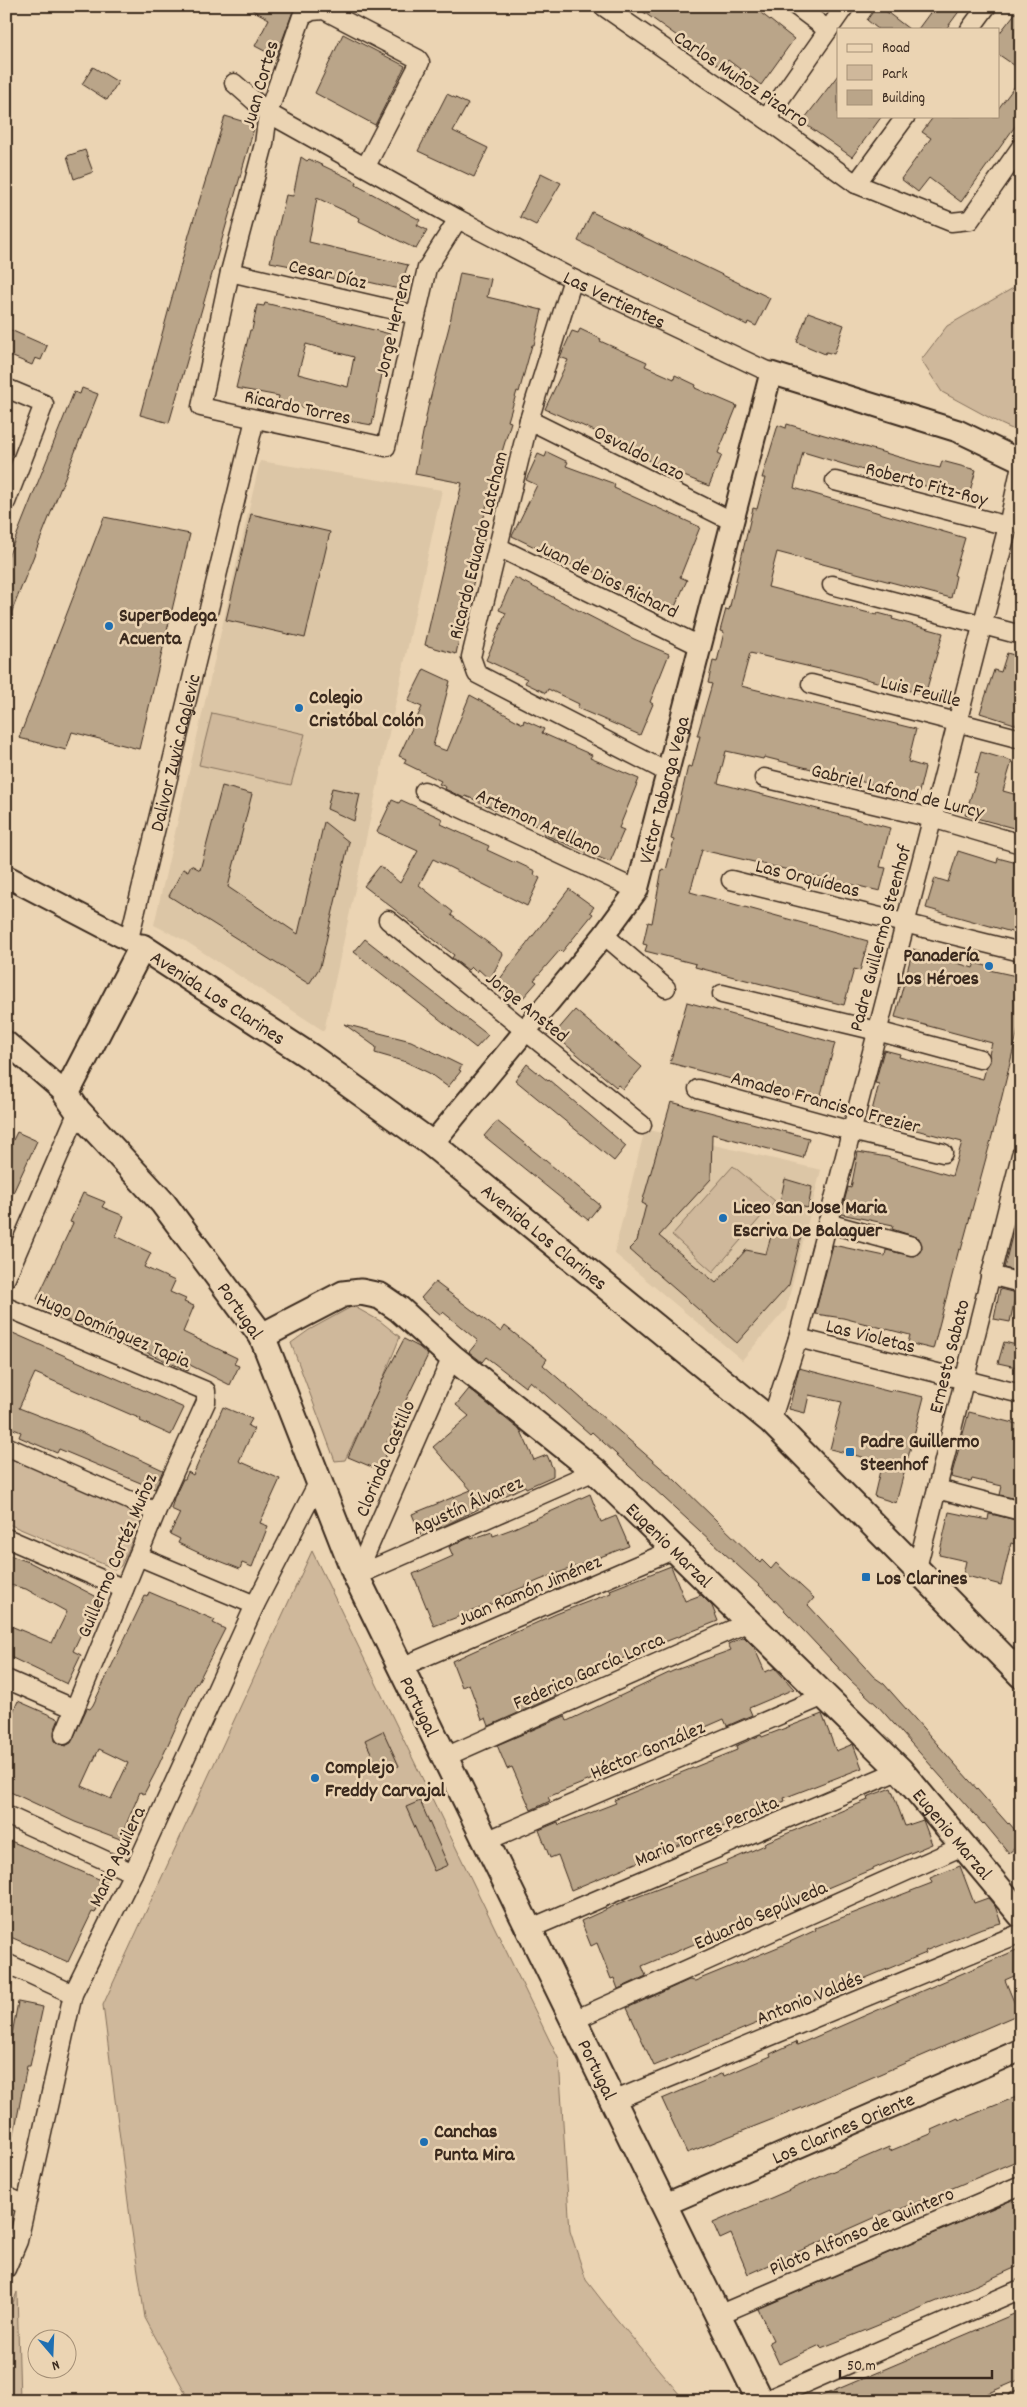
<svg xmlns="http://www.w3.org/2000/svg" width="1027" height="2407" font-family="Dekko,sans-serif">
<style>
.built{fill:#dcc6a6}
.green{fill:#cfb89b;stroke:#85715c}
.building{fill:#baa589;stroke:#3b2a1e;fill-rule:evenodd}
.lines{fill:none;stroke-linecap:round;stroke-linejoin:round}
.minor-casing{stroke:#3b2a1e;stroke-width:21}
.tertiary-casing{stroke:#3b2a1e;stroke-width:25}
.secondary-casing{stroke:#3b2a1e;stroke-width:29}
.minor{stroke:#ebd4b3;stroke-width:18}
.tertiary{stroke:#ebd4b3;stroke-width:21}
.secondary{stroke:#ebd4b3;stroke-width:25}
.poi-dot{fill:#1f6fb2;stroke:#ebd4b3;stroke-width:2}
.labels{text-anchor:middle;stroke-width:5;stroke-linejoin:round;paint-order:stroke}
.street-label{font-size:20px;fill:#3b2a1e;stroke:#ebd4b3}
.poi-label{font-size:20px;font-weight:bold;fill:#3b2a1e;stroke:#ebd4b3;text-anchor:start}
</style>
<rect width="100%" height="100%" fill="#ebd4b3"/>
<filter id="ink" filterUnits="userSpaceOnUse"><feTurbulence type="fractalNoise" baseFrequency=".02" numOctaves="2"/><feDisplacementMap in="SourceGraphic" scale="10" xChannelSelector="R" yChannelSelector="G"/><feConvolveMatrix kernelMatrix="1 2 1 2 8 2 1 2 1" color-interpolation-filters="sRGB"/></filter>
<g filter="url(#ink)">
<g class="built">
<path d="M260 461 442 490 324 1031 184 940 154 925Z"/>
<path d="M645 1129 821 1170 786 1309 742 1360 614 1253Z"/>
</g>
<g class="green">
<path d="M1015 287 1021 289V433L1001 424 942 392 921 360 947 326Z"/>
<path d="M212 713 305 734 291 785 199 765Z"/>
<path d="M733 1166 775 1201 713 1272 672 1235Z"/>
<path d="M353 1306 380 1321 400 1337 380 1386 345 1460 335 1461 291 1343 309 1330Z"/>
<path d="M6 1453 140 1513 142 1520 121 1566 115 1569 6 1523Z"/>
<path d="M312 1551 559 2060 570 2231 586 2280 614 2316 685 2401H190L145 2318 131 2225 103 2005Z"/>
<path d="M17 2292 20 2401H6V2322Z"/>
</g>
<g class="building">
<path d="M245 6H295L276 57 255 46 269 19Z"/>
<path d="M635 6H766L761 13 794 39 761 85 728 60 722 68Z"/>
<path d="M877 6H879L909 29H878L867 20Z"/>
<path d="M935 6H963L946 29H918Z"/>
<path d="M1021 6V70L998 54V35Z"/>
<path d="M343 34 405 66 375 125 315 93Z"/>
<path d="M93 67 118 82 107 100 82 84Z"/>
<path d="M838 75V116H882L852 157 802 122Z"/>
<path d="M1021 78V118L961 202 929 178 918 192 901 179 931 138 922 132 934 116H998V109Z"/>
<path d="M447 94 468 104 453 131 488 148 474 177 418 151Z"/>
<path d="M225 116 255 125 169 423 140 415 189 235Z"/>
<path d="M85 150 93 172 74 179 67 156Z"/>
<path d="M301 157 307 161 309 159 357 182 356 185 420 220 417 225 427 230 416 249 359 221 360 218 317 198 309 242 408 265 399 289 347 277 346 282 311 273 312 270 270 262 286 195 293 196Z"/>
<path d="M541 173 561 183 536 225 520 217Z"/>
<path d="M592 212 770 298 756 326 748 322 747 325 578 241Z"/>
<path d="M460 273 491 279 487 297 542 310 534 345H532L519 392 517 391 508 421 511 422 489 495 482 526 487 527 469 600H466L458 631H461L456 654 425 645 462 483 415 474 428 407 449 327Z"/>
<path d="M265 303 390 334 372 425 343 420V418L278 401 279 396 236 388 250 330H252L257 305 264 306ZM306 344 354 357 348 387 298 374Z"/>
<path d="M808 312 844 325 834 354 826 352 825 354 797 342Z"/>
<path d="M6 328 47 346 41 360 35 358 32 365 6 354Z"/>
<path d="M580 329 601 339 600 341 647 362 645 366 674 379 675 375 696 385 695 388 737 406 718 453 722 455 709 486 664 468 598 435 599 433 545 409 568 360 560 357 572 331 578 333Z"/>
<path d="M82 388 98 394 6 626V562L74 392 80 394Z"/>
<path d="M787 424 926 465 940 468 942 461 976 470 968 498 900 479V481L803 452 794 488 965 538 954 575 956 576 951 598 777 552 768 587 877 615 878 613 893 617 892 619 943 633 925 695 829 669 828 671 750 653 741 686 916 729 908 762 925 767 918 796 764 757 763 759 726 751 718 783 890 828 880 867 886 868 880 891 702 850 690 892 868 941 860 971 854 969 844 1005 695 967 696 964 645 951 647 945 643 944 648 922 652 923 662 869 666 870 674 840 671 839 683 788 688 766 692 767 700 736H697L712 684 708 683 713 661 717 662 724 632 720 631 726 609 729 610 753 508 757 509 765 478H762L778 425 786 428Z"/>
<path d="M547 452 568 462 566 466 615 484 614 488 700 527 680 577 687 580 673 611 611 585 613 580 586 568 584 571 512 536 537 485 526 480 538 454 545 457Z"/>
<path d="M251 514 330 532 305 638 226 620Z"/>
<path d="M104 517 190 534 139 749 72 732 66 750 19 738Z"/>
<path d="M514 577 634 639 669 654 650 702 653 704 640 735 577 708 579 704 548 689 546 693 525 683 527 679 486 660 506 613 499 610Z"/>
<path d="M1007 653 1021 657V726L980 713 994 670 1001 672Z"/>
<path d="M424 669 450 681 433 746 447 751 470 695 523 724 524 720 544 729 542 733 592 755 590 758 639 779 619 828 624 830 610 862 543 834 545 830 516 817 515 819 473 799 465 796 464 798 445 789 446 787 439 784 441 781 404 763 406 759 399 756 422 707 408 701Z"/>
<path d="M981 752 1012 761 1003 791 1021 796V830L965 815 978 774 975 773Z"/>
<path d="M222 786 252 794 228 887 298 934 324 822 349 842 320 967 309 984 169 896 183 869 188 871 191 865 200 870Z"/>
<path d="M332 788 360 794 354 821 327 809Z"/>
<path d="M392 800 399 803 401 800 443 819 441 824 489 846 487 850 515 863 516 862 535 871 534 875 540 878 527 906 433 859 419 885 453 912 451 915 503 954 490 980 478 969 476 972 471 967 468 970 452 958 454 955 364 886 380 866 400 883 418 851 377 832Z"/>
<path d="M958 851 997 863 998 858 1017 863 1016 869 1021 870V912L1015 933 926 908 935 878 948 882Z"/>
<path d="M569 889 594 907 590 912 593 914 562 952 560 950 534 980 537 982 523 998 520 995 515 1001 496 984Z"/>
<path d="M365 939 488 1035 476 1048 354 952Z"/>
<path d="M913 949 973 968 975 963 990 967 989 970 1021 977V1018L995 1125 961 1250 959 1249 933 1349 908 1343 910 1335 843 1318 815 1314 833 1245 885 1256 886 1250 914 1256 922 1248 919 1238 892 1229 893 1225 841 1214 848 1187 851 1188 858 1152 887 1157 952 1176 962 1142 870 1118 879 1084 875 1083 884 1050 900 1054 899 1057 983 1079 986 1068 990 1062 989 1054 992 1043 895 1017Z"/>
<path d="M687 1002 835 1043 819 1102 670 1063Z"/>
<path d="M575 1010 642 1067 623 1089 618 1085 616 1087 558 1038 560 1036 556 1032Z"/>
<path d="M344 1024 411 1041 462 1066 459 1070 461 1071 448 1087 429 1073 406 1062 375 1053 376 1047Z"/>
<path d="M527 1064 548 1081 549 1080 626 1146 614 1161 515 1080Z"/>
<path d="M671 1102 809 1138 803 1158 712 1134 711 1179 659 1236 716 1283 746 1250 766 1254 773 1229 801 1236 789 1285 737 1343 629 1249 637 1241 646 1205 642 1203Z"/>
<path d="M497 1121 600 1205 588 1220 484 1136Z"/>
<path d="M17 1132 37 1141 6 1208V1154Z"/>
<path d="M785 1179 812 1187 808 1208 780 1202Z"/>
<path d="M83 1193 105 1202 102 1207 124 1216 116 1236 151 1253 144 1267 175 1281 170 1292 186 1299 184 1302 194 1306 183 1332 237 1358 234 1364 239 1366 230 1385 190 1365 188 1371 130 1345 67 1320 47 1311 50 1305 37 1299 73 1223 70 1222Z"/>
<path d="M1015 1224 1021 1225V1272L1004 1268Z"/>
<path d="M435 1282 501 1332 505 1326 547 1359 543 1365 675 1480 760 1563 762 1560 771 1569 776 1563 814 1598 808 1605 874 1677 884 1684 1008 1824 1009 1823 1021 1837V1843L1009 1853 984 1823 983 1824 878 1706 850 1680 771 1596 592 1432 590 1434 530 1381 525 1387 486 1357 482 1362 469 1352 478 1341 443 1312 441 1315 421 1298Z"/>
<path d="M1000 1289 1016 1293 1010 1322 994 1319Z"/>
<path d="M6 1330 184 1408 171 1435 140 1421 141 1419 35 1373 19 1408 81 1432 163 1470 155 1489 59 1449 57 1453 19 1437 21 1432 11 1428 6 1436Z"/>
<path d="M404 1339 419 1347 428 1355 406 1400 409 1401 384 1448 388 1450 379 1470 348 1457 383 1379Z"/>
<path d="M1004 1342 1021 1346V1368L998 1363Z"/>
<path d="M799 1368 891 1392 892 1390 924 1397 896 1503 874 1496 882 1462 830 1449 842 1402 809 1395 805 1413 789 1409Z"/>
<path d="M469 1389 521 1431 534 1460 547 1455 553 1469V1476L526 1488 525 1486 440 1528 420 1534 412 1514 471 1490 433 1447 469 1416 456 1405Z"/>
<path d="M223 1407 252 1419 248 1426 254 1429 239 1461 280 1479 260 1523 268 1526 252 1567 242 1563 240 1569 197 1552 178 1543 180 1539 170 1534 180 1513 171 1509 174 1498 183 1479H185L188 1472 193 1475Z"/>
<path d="M969 1412 1021 1425V1500L1000 1495 1002 1486 972 1479 971 1482 951 1477Z"/>
<path d="M590 1494 601 1522 616 1516 629 1546 540 1580 498 1598 499 1601 434 1626 413 1574 453 1556 449 1547 471 1537V1539L492 1532 493 1536 512 1529Z"/>
<path d="M949 1512 988 1520 989 1514 995 1515 1020 1521 1014 1544 1011 1543 1001 1585 963 1575 966 1561 939 1555Z"/>
<path d="M6 1554 29 1562 97 1597 92 1607 93 1608 73 1651 81 1655 67 1684 6 1655V1624L52 1643 67 1612 26 1589 6 1584Z"/>
<path d="M671 1566 685 1601 701 1595 712 1606 718 1621 576 1677 578 1681 554 1690 556 1696 489 1726 486 1718 482 1720 469 1684 462 1687 452 1661 556 1614 611 1593 610 1590Z"/>
<path d="M149 1592 215 1620 213 1623 225 1629 197 1684 196 1683 155 1773 144 1794 140 1792 120 1839 75 1822 6 1790V1727L18 1701 59 1719 54 1731 55 1741 65 1746 71 1743 87 1708 90 1709 93 1705 145 1596 147 1597ZM99 1749 128 1763 111 1799 82 1786Z"/>
<path d="M744 1637 754 1647 765 1672 775 1668 794 1689 749 1708 752 1715 727 1726 724 1719 632 1759 633 1761 605 1774 548 1797 550 1801 531 1810 512 1767 507 1769 497 1745 565 1716 567 1721 673 1671 731 1650 728 1644Z"/>
<path d="M822 1714 836 1751 853 1744 862 1768 784 1798 785 1801 571 1890 558 1855 550 1858 539 1830 558 1822 559 1825 616 1803 614 1800 737 1750 736 1746 761 1735 762 1737Z"/>
<path d="M383 1731 399 1766 381 1774 365 1740Z"/>
<path d="M891 1788 905 1826 923 1820 932 1844 642 1966 646 1976 618 1989 614 1978 611 1979 597 1943 591 1946 581 1921 618 1904 727 1863 726 1862 765 1845 764 1843 868 1800 867 1797Z"/>
<path d="M420 1801 448 1865 434 1871 406 1807Z"/>
<path d="M6 1839 108 1883 95 1913 92 1912 68 1962 6 1935Z"/>
<path d="M960 1866 974 1903 988 1898 995 1906 1001 1923 982 1928 925 1951 926 1953 654 2066 627 2008 689 1980 695 1981 783 1945 816 1930 815 1928 932 1883 930 1878Z"/>
<path d="M1021 1948V1973L1005 1980 1019 2014 801 2108 687 2153 662 2099 723 2073 724 2076 771 2056 770 2054 796 2042 797 2045Z"/>
<path d="M18 2002 43 2007 30 2066H27L14 2134 6 2133V2045H10Z"/>
<path d="M1021 2095V2159L929 2198 893 2212 892 2210 748 2274 731 2234 720 2239 713 2223 889 2147 890 2151 933 2133 931 2130 958 2118 959 2120Z"/>
<path d="M1012 2200 1021 2221V2265L979 2284 859 2333 821 2348 820 2345 779 2364 769 2342 773 2340 758 2309Z"/>
<path d="M1021 2311V2379L970 2401H810Z"/>
</g>
<g class="lines">
<g class="minor-casing">
<g id="minor">
<path d="M603 6 766 119 856 184 951 222 970 220 1021 147"/>
<path d="M796 6 828 30"/>
<path d="M970 29 987 6"/>
<path id="s1" d="M234 83 268 113 458 219 573 279 771 373"/>
<path d="M766 119 845 6"/>
<path d="M366 166 420 62 418 59 324 10 312 11 302 16 268 113 264 144 230 272 201 407 386 447 427 268 458 219"/>
<path d="M856 184 906 116"/>
<path d="M230 272 416 315"/>
<path d="M573 279 529 420 471 657 477 674 667 772"/>
<path d="M6 388 44 404 6 502"/>
<path d="M529 420 732 521"/>
<path d="M835 481 1008 526"/>
<path d="M498 547 700 646"/>
<path d="M832 585 1021 635"/>
<path d="M811 684 1021 739"/>
<path d="M764 778 932 818 1021 844"/>
<path d="M424 791 637 890"/>
<path d="M731 880 1021 952"/>
<path d="M388 920 642 1125"/>
<path d="M604 935 666 988"/>
<path id="s2" d="M129 939 255 419"/>
<path d="M722 994 877 1031 980 1059"/>
<path d="M698 1089 851 1131 943 1153"/>
<path d="M827 1223 912 1246"/>
<path d="M990 1275 1021 1283"/>
<path d="M6 1278 78 1111"/>
<path d="M6 1307 206 1391V1402L156 1512 64 1735"/>
<path d="M798 1338 1021 1394"/>
<path d="M771 1421 798 1338 1008 526 1021 465"/>
<path d="M6 1446 156 1512"/>
<path d="M937 1489 1021 1511"/>
<path d="M6 1538 124 1589"/>
<path d="M138 1556 255 1605"/>
<path d="M917 1568 1021 1155"/>
<path d="M356 1576 595 1471"/>
<path d="M356 1576 452 1357"/>
<path d="M401 1667 675 1549"/>
<path d="M6 1679 75 1709"/>
<path d="M445 1757 749 1622"/>
<path d="M6 1815 133 1873"/>
<path d="M486 1841 824 1696"/>
<path d="M529 1929 900 1770"/>
<path d="M6 1963 73 1994"/>
<path d="M574 2020 963 1846"/>
<path d="M613 2101 1021 1933"/>
<path d="M6 2196 25 2205"/>
<path d="M6 2269 18 2241 73 1994 133 1873 255 1605 319 1481"/>
<path d="M718 2315 1021 2185"/>
<path d="M764 2401 1021 2289"/>
<path d="M1017 2401 1021 2399"/>
</g>
</g>
<g class="tertiary-casing">
<g id="tertiary">
<path d="M6 876 142 947"/>
<path d="M6 1042 66 1094"/>
<path id="s3" d="M432 1144 604 935 637 890 771 373 958 431 1021 461"/>
<path id="s4" d="M664 2205 1021 2050"/>
</g>
</g>
<g class="secondary-casing">
<g id="secondary">
<path id="s5" d="M262 1336 343 1294 361 1292 380 1296 399 1309 452 1357 595 1471 900 1770 1021 1915"/>
<path id="s6" d="M760 2401 356 1576 262 1336 163 1203 78 1111 66 1094 142 947 311 1057 432 1144 771 1421 1021 1675"/>
</g>
</g>
<use href="#minor" class="minor"/>
<use href="#tertiary" class="tertiary"/>
<use href="#secondary" class="secondary"/>
</g>
</g>
<g class="poi-dot">
<circle cx="109" cy="626" r="5"/>
<circle cx="299" cy="708" r="5"/>
<circle cx="989" cy="966" r="5"/>
<circle cx="723" cy="1218" r="5"/>
<rect x="845" y="1447" width="10" height="10" rx="2.5"/>
<rect x="861" y="1572" width="10" height="10" rx="2.5"/>
<circle cx="315" cy="1778" r="5"/>
<circle cx="424" cy="2142" r="5"/>
</g>
<g class="labels">
<g class="street-label">
<text transform="translate(742 78) rotate(34)" y="7">Carlos Muñoz Pizarro</text>
<text transform="translate(259 84) rotate(-74)" y="7">Juan Cortes</text>
<text transform="translate(328 273) rotate(13)" y="7">Cesar Díaz</text>
<text dy="7" stroke="none"><textPath href="#s1" startOffset="439">Las Vertientes</textPath></text>
<text transform="translate(392 325) rotate(-77)" y="7">Jorge Herrera</text>
<text transform="translate(298 406) rotate(12)" y="7">Ricardo Torres</text>
<text transform="translate(640 452) rotate(27)" y="7">Osvaldo Lazo</text>
<text transform="translate(927 483) rotate(15)" y="7">Roberto Fitz-Roy</text>
<text transform="translate(477 545) rotate(-76)" y="7">Ricardo Eduardo Latcham</text>
<text transform="translate(608 578) rotate(26)" y="7">Juan de Dios Richard</text>
<text transform="translate(921 690) rotate(14)" y="7">Luis Feuille</text>
<text dy="7" stroke="none"><textPath href="#s2" startOffset="192">Dalivor Zuvic Caglevic</textPath></text>
<text dy="7" stroke="none"><textPath href="#s3" startOffset="430">Víctor Taborga Vega</textPath></text>
<text transform="translate(898 790) rotate(14)" y="7">Gabriel Lafond de Lurcy</text>
<text transform="translate(539 821) rotate(25)" y="7">Artemon Arellano</text>
<text transform="translate(808 877) rotate(14)" y="7">Las Orquídeas</text>
<text transform="translate(879 938) rotate(-75)" y="7">Padre Guillermo Steenhof</text>
<text dy="7" stroke="none"><textPath href="#s6" startOffset="1745">Avenida Los Clarines</textPath></text>
<text transform="translate(528 1006) rotate(39)" y="7">Jorge Ansted</text>
<text transform="translate(826 1101) rotate(15)" y="7">Amadeo Francisco Frezier</text>
<text dy="7" stroke="none"><textPath href="#s6" startOffset="2150">Avenida Los Clarines</textPath></text>
<text transform="translate(241 1310) rotate(55)" y="7">Portugal</text>
<text transform="translate(114 1329) rotate(23)" y="7">Hugo Domínguez Tapia</text>
<text transform="translate(871 1335) rotate(14)" y="7">Las Violetas</text>
<text transform="translate(948 1356) rotate(-76)" y="7">Ernesto Sabato</text>
<text transform="translate(384 1458) rotate(-67)" y="7">Clorinda Castillo</text>
<text transform="translate(467 1504) rotate(-24)" y="7">Agustín Álvarez</text>
<text dy="7" stroke="none"><textPath href="#s5" startOffset="511">Eugenio Marzal</textPath></text>
<text transform="translate(116 1555) rotate(-67)" y="7">Guillermo Cortéz Muñoz</text>
<text transform="translate(529 1589) rotate(-23)" y="7">Juan Ramón Jiménez</text>
<text transform="translate(588 1670) rotate(-24)" y="7">Federico García Lorca</text>
<text transform="translate(420 1706) rotate(64)" y="7">Portugal</text>
<text transform="translate(647 1749) rotate(-23)" y="7">Héctor González</text>
<text transform="translate(706 1830) rotate(-23)" y="7">Mario Torres Peralta</text>
<text dy="7" stroke="none"><textPath href="#s5" startOffset="916">Eugenio Marzal</textPath></text>
<text transform="translate(116 1856) rotate(-65)" y="7">Mario Aguilera</text>
<text transform="translate(760 1914) rotate(-24)" y="7">Eduardo Sepúlveda</text>
<text transform="translate(809 1997) rotate(-22)" y="7">Antonio Valdés</text>
<text transform="translate(598 2069) rotate(64)" y="7">Portugal</text>
<text dy="7" stroke="none"><textPath href="#s4" startOffset="195">Los Clarines Oriente</textPath></text>
<text transform="translate(861 2230) rotate(-23)" y="7">Piloto Alfonso de Quintero</text>
</g>
<g class="poi-label">
<text x="119" y="621">SuperBodega<tspan x="119" dy="23">Acuenta</tspan></text>
<text x="309" y="703">Colegio<tspan x="309" dy="23">Cristóbal Colón</tspan></text>
<text x="979" y="961" text-anchor="end">Panadería<tspan x="979" dy="23">Los Héroes</tspan></text>
<text x="733" y="1213">Liceo San Jose Maria<tspan x="733" dy="23">Escriva De Balaguer</tspan></text>
<text x="860" y="1447">Padre Guillermo<tspan x="860" dy="23">Steenhof</tspan></text>
<text x="876" y="1584">Los Clarines</text>
<text x="325" y="1773">Complejo<tspan x="325" dy="23">Freddy Carvajal</tspan></text>
<text x="434" y="2137">Canchas<tspan x="434" dy="23">Punta Mira</tspan></text>
</g>
</g>
<rect width="1027" height="2407" fill="none" stroke="#ebd4b3" stroke-width="25"/>
<rect x="12" y="12" width="1002" height="2382" fill="none" stroke="#3b2a1e" stroke-width="2" filter="url(#ink)"/>
<rect x="837" y="28" width="162" height="90" fill="#ebd4b3" stroke="#a59077"/>
<rect x="847" y="44" width="25" height="8" fill="#ebd4b3" stroke="#a59077"/>
<text x="882" y="52" font-size="15" fill="#3b2a1e">Road</text>
<rect x="847" y="65" width="25" height="15" fill="#cfb89b" stroke="#a59077"/>
<text x="882" y="78" font-size="15" fill="#3b2a1e">Park</text>
<rect x="847" y="90" width="25" height="15" fill="#baa589" stroke="#a59077"/>
<text x="882" y="102" font-size="15" fill="#3b2a1e">Building</text>
<g transform="translate(52 2354) rotate(161)"><circle r="24" fill="#ebd4b3" stroke="#a59077"/>
<path d="M0-4L9 19L0 12L-9 19Z" fill="#1f6fb2"/>
<text y="-8" font-size="14" font-weight="bold" text-anchor="middle" fill="#3b2a1e">N</text>
</g>
<path d="M840 2370v8h152v-8" fill="none" stroke="#3b2a1e" stroke-width="2.5"/>
<text x="847" y="2370" font-size="15" fill="#3b2a1e" stroke="#ebd4b3" stroke-width="4" paint-order="stroke">50 m</text>
</svg>
